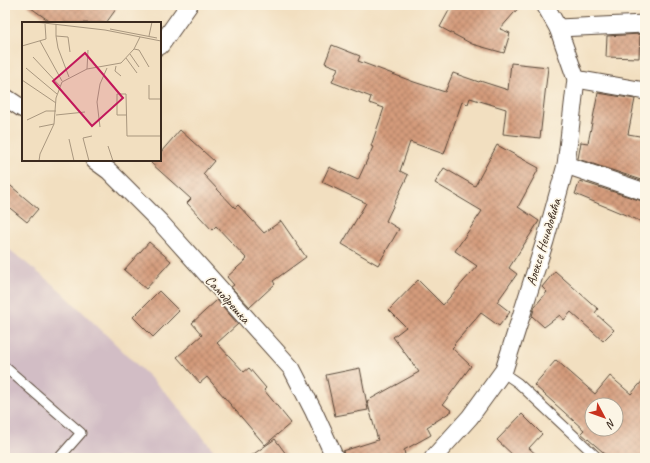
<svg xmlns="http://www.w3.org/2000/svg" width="650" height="463" font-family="Caveat,sans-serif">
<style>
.industrial{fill:#d2bdc5}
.building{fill:url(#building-cross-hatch);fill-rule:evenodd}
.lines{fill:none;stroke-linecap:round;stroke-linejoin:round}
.lane-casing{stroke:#564536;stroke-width:11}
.street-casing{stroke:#564536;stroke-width:19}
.lane{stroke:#fff;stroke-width:9}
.street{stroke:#fff;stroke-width:17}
.labels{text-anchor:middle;stroke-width:3.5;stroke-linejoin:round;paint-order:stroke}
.street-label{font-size:14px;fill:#3b2a1e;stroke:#fcf5e5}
.inset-road{fill:none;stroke:#a9977f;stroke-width:1}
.view{fill:#c2185b;fill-opacity:0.15;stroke:#c2185b;stroke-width:2}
.inset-edge{fill:none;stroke:#3b2a1e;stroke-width:2}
</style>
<defs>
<pattern id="building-cross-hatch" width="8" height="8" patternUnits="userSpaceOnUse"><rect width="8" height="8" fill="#d49b7b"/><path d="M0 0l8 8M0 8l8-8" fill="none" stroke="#ad7f64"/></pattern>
</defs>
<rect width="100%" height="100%" fill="#fcf5e5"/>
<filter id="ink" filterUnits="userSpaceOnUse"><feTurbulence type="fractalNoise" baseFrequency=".025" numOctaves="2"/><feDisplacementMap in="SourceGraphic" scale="8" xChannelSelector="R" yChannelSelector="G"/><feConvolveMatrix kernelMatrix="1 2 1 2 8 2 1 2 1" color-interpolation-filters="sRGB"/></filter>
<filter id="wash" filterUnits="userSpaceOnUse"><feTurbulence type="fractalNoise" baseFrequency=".012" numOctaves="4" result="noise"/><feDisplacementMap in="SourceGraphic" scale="16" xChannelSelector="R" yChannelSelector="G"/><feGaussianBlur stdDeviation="0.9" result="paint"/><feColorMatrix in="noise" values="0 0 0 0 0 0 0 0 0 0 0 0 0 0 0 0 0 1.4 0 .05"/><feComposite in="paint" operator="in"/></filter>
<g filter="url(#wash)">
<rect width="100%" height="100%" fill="#f2dfc0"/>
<path class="industrial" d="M5 246 61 291 169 396 220 458H5Z"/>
<g id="blocks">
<g class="building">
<path d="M27 5H119L106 23H52Z"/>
<path d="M452 5H521L500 29 510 33 504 53 472 44 440 27Z"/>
<path d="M640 34 639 58 606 57 607 36Z"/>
<path d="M332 45 360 56 358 61 414 82 445 92 453 73 479 82 480 81 508 90 511 63 548 67 540 138 503 134 506 109 470 98 468 104 462 102 444 154 410 142 400 171 408 175 386 221 399 229 378 265 342 244 366 203 322 182 329 167 358 180 373 147 371 146 384 108 369 103 371 97 332 82 338 68 325 63Z"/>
<path d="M598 93 635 99 628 134 645 137V181L578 159 581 142 588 143Z"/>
<path d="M180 130 214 161 203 174 235 208 238 205 264 233 281 221 306 257 273 281 275 284 250 307 231 287 234 285 227 277 247 259 216 226 212 230 187 203 191 199 151 163 154 160H160V153Z"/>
<path d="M497 145 539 168 518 207 539 221 509 268 517 274 497 302 510 312 499 326 481 313 454 344 455 345 452 348 471 366 443 404 452 411 427 427 431 435 404 450 405 455 396 458H345L343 451 378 440 367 401 419 372 393 337 406 327 389 310 418 280 443 305 477 266 455 251 482 211 435 183 444 168 475 186Z"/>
<path d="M5 181 38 209 27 222 5 204Z"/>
<path d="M580 181 642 201 645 202V223L575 194Z"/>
<path d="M149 242 171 261 146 289 124 270Z"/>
<path d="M555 271 598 309 595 313 614 330 603 341 571 312 564 320 560 315 544 327 532 316 535 306 547 292 542 287Z"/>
<path d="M159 291 179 311 153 337 133 317Z"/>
<path d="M217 300 238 324 217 343 244 372 249 368 266 388 264 390 291 423 265 445 207 377 200 383 177 357 202 335 192 323Z"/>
<path d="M556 360 595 394 610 376 631 394 645 378V458H610L581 433 584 430 534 385ZM592 405H616V429H592Z"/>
<path d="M360 368 368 410 335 416 326 375Z"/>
<path d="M522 414 542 434 529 448 540 458H516L497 440Z"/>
<path d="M275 439 289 458H248Z"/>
</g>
</g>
</g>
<g filter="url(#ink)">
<use href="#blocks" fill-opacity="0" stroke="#564536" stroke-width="1"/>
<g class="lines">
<g class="lane-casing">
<g id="lane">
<path d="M5 367 81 433 59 458"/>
<path d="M502 372 518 383 598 458"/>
</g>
</g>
<g class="street-casing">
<g id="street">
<path d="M558 28 645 24"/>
<path d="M160 46 189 5"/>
<path d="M576 79 645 91"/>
<path d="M5 97 23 109"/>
<path d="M94 160 109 171 160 222 292 369 314 412 335 458"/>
<path d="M566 165 645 192"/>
<path d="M433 458 470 417 504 370 545 241 566 165 576 79 558 28 545 5"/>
</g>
</g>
<use href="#lane" class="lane"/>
<use href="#street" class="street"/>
</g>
</g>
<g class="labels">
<g class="street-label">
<text transform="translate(543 242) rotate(-73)" y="5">Алексе Ненадовића</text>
<text transform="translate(228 299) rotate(48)" y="5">Самодрешка</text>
</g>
</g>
<g transform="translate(22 22)">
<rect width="139" height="139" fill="#f2dfc0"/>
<path class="inset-road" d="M13 0 83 8 139 19M34 2V14L46 15 48 30M88 7 135 16M34 14 36 26 47 55M127 14 130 0M18 19 40 59M0 24 24 17 23 2M112 27 117 28 127 45M108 32 117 45M11 35 38 64M104 36 115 51M94 44 93 49 99 54M4 46 35 72M65 47 66 28M0 58 34 81M127 63V77H139M34 93 63 90M104 93H95V72H104L105 114H139M5 98 24 89H34M17 105 32 102M78 105 75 80 78 62 85 46M47 117 52 139M86 124 91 139M17 139 18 132 32 102 34 76 40 60 65 47 99 41 112 27 118 15M67 139 61 116 70 114"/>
<path class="view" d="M63 31 101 76 70 104 31 59Z"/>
<rect width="139" height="139" class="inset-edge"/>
</g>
<rect width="650" height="463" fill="none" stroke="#fcf5e5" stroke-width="20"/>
<g transform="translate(604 417) rotate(131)"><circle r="19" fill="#fcf5e5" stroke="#afa495"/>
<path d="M0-3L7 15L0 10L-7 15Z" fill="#c8321e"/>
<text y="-6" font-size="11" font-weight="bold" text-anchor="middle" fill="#3b2a1e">N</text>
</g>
</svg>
